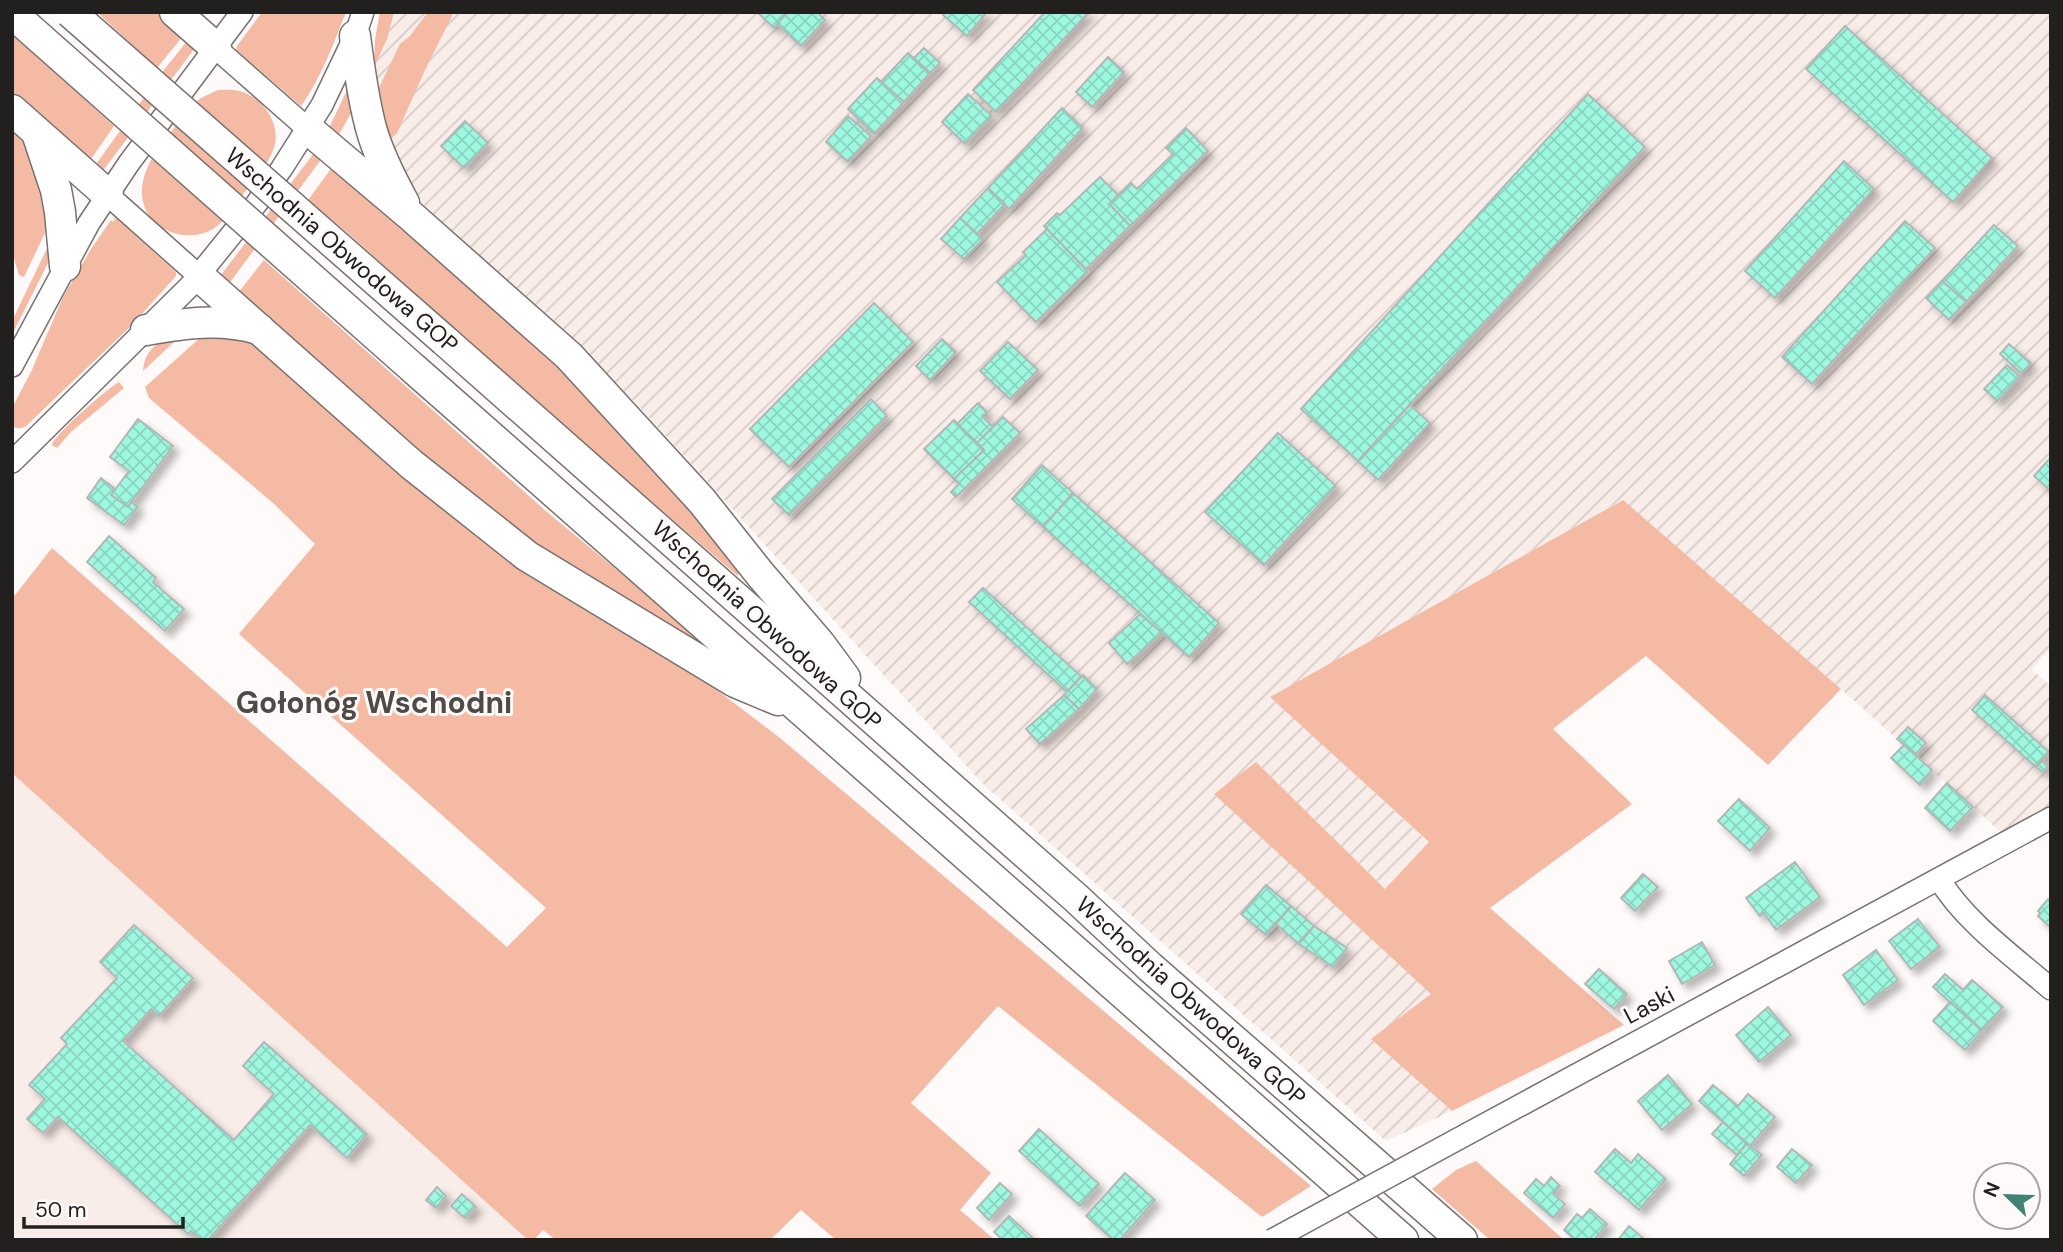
<svg xmlns="http://www.w3.org/2000/svg" width="2063" height="1252" font-family="'DM Sans',sans-serif">
<style>
.built{fill:#f9ede9}
.industrial{fill:url(#industrial-furrows)}
.green{fill:#f4baa4}
.building{fill:url(#building-cross-hatch);stroke:#b2b8b6;stroke-width:2;filter:url(#shadow)}
.lines{fill:none;stroke-linecap:round;stroke-linejoin:round}
.minor-casing{stroke:#77716f;stroke-width:24}
.highway-casing{stroke:#77716f;stroke-width:33}
.minor{stroke:#fff;stroke-width:21}
.highway{stroke:#fff;stroke-width:30}
.minor-bridge-casing{stroke:#77716f;stroke-width:24;stroke-linecap:butt}
.highway-bridge-casing{stroke:#77716f;stroke-width:33;stroke-linecap:butt}
.minor-bridge{stroke:#fff;stroke-width:21}
.highway-bridge{stroke:#fff;stroke-width:30}
.labels{text-anchor:middle;stroke-width:6;stroke-linejoin:round;paint-order:stroke}
.street-label{font-size:23px;fill:#22201f;stroke:#fefaf9}
.district-label{font-size:30px;font-weight:bold;fill:#4f4a48;stroke:#fefaf9}
</style>
<defs>
<pattern id="industrial-furrows" width="10" height="10" patternUnits="userSpaceOnUse" patternTransform="scale(1.75)"><rect width="10" height="10" fill="#f9ede9"/><path d="M-1 1l2-2M0 10L10 0M9 11l2-2" fill="none" stroke="#d5cbc7"/></pattern>
<pattern id="building-cross-hatch" width="8" height="8" patternUnits="userSpaceOnUse" patternTransform="scale(1.75)"><rect width="8" height="8" fill="#9ef8e0"/><path d="M0 0l8 8M0 8l8-8" fill="none" stroke="#88d4c0"/></pattern>
<filter id="shadow"><feDropShadow dx="6" dy="6" stdDeviation="3.5" flood-color="#0004"/></filter>
</defs>
<rect width="100%" height="100%" fill="#fefaf9"/>
<path class="built" d="M12 773 330 1059 528 1240H12Z"/>
<path class="industrial" d="M380 12H2051V648L2032 670 2051 686V806L2002 833 1841 689 1622 500 1271 697 1429 843 1385 889 1256 762 1432 995 1372 1039 1452 1111 1386 1141 984 785 634 401 438 220 423 204 402 177 383 134 374 67 375 40Z"/>
<g class="green">
<path d="M97 12H158L183 36 157 68Z"/>
<path d="M262 12H346C334 43 320 80 301 106L236 50 237 46Z"/>
<path d="M380 12H394L387 39 374 67 375 40Z"/>
<path d="M428 12H454L426 68 397 133 392 138 386 135 376 94 400 44 410 36Z"/>
<path d="M12 33 114 126 89 162 12 94Z"/>
<path d="M188 40 195 48 102 172 94 167 163 71Z"/>
<path d="M348 88 355 106 337 138 328 130Z"/>
<path d="M218 90C225 90 232 89 239 91 265 97 284 128 272 153 265 169 251 183 241 197 233 207 224 222 213 229 190 243 155 233 145 208 130 169 174 130 196 102L201 98Z"/>
<path d="M12 129 31 152 53 216 24 277 19 275 12 252Z"/>
<path d="M314 153 323 157 228 285 221 277V275Z"/>
<path d="M333 166 547 353 612 419 740 567 738 576 527 395 349 234 308 200Z"/>
<path d="M113 218 117 219 176 272V276L131 326 26 426C21 429 17 429 12 426V408L31 372 63 297 91 249 111 220 113 222 115 220Z"/>
<path d="M53 236 48 263 12 335V321Z"/>
<path d="M264 260 547 512 698 637 695 644 604 592 480 505 238 293Z"/>
<path d="M188 329 143 371C145 344 167 338 188 329Z"/>
<path d="M210 329 257 342 443 507 498 553 544 583 701 678 780 738 1311 1186 1262 1217 998 1006 911 1103 991 1173 960 1210 995 1240H836L801 1210 770 1240H556L543 1230 534 1240H528L12 773V593L15 595 52 548 507 947 546 908 239 634 315 544 273 503 149 398 145 387Z"/>
<path d="M119 382 124 388 71 432 57 448 52 445C55 434 107 389 119 382Z"/>
<path d="M1623 500 1841 689 1768 765 1646 656 1553 729 1632 804 1490 908 1624 1025 1452 1111 1371 1039 1431 994 1214 794 1256 762 1385 889 1429 842 1270 697Z"/>
<path d="M1476 1161 1564 1240H1490L1432 1189 1456 1170Z"/>
</g>
<g class="building">
<path d="M757 12H788L774 28Z"/>
<path d="M788 12H817L825 20 801 46 777 24Z"/>
<path d="M946 12H987L967 36 943 15Z"/>
<path d="M1045 12H1089L996 112 973 90Z"/>
<path d="M1845 26 1992 158 1953 202 1806 69Z"/>
<path d="M924 48 940 63 930 73 914 58Z"/>
<path d="M908 53 930 73 904 102 881 82Z"/>
<path d="M1108 57 1124 72 1092 107 1076 92Z"/>
<path d="M877 78 904 102 874 134 848 109Z"/>
<path d="M968 94 992 116 965 144 942 122Z"/>
<path d="M1588 94 1645 147 1358 461 1301 409Z"/>
<path d="M1062 108 1083 128 1009 209 988 188Z"/>
<path d="M848 116 871 136 848 162 826 142Z"/>
<path d="M465 121 488 143 464 168 441 146Z"/>
<path d="M1186 128 1208 151 1130 226 1109 204 1131 183 1137 189 1173 154 1166 148Z"/>
<path d="M1844 161 1874 189 1775 298 1745 271Z"/>
<path d="M1100 177 1118 195 1109 204 1130 226 1086 269 1044 226 1057 213 1060 215Z"/>
<path d="M988 188 1005 204 977 234 960 218Z"/>
<path d="M960 218 983 239 964 259 941 239Z"/>
<path d="M1905 221 1935 248 1812 384 1782 357Z"/>
<path d="M1994 225 2018 246 1966 302 1942 281Z"/>
<path d="M1047 229 1088 272 1036 322 997 282 1026 255 1023 252Z"/>
<path d="M1942 281 1966 302 1949 320 1926 298Z"/>
<path d="M874 303 913 342 789 467 750 429Z"/>
<path d="M942 339 956 352 930 380 916 366Z"/>
<path d="M1008 342 1038 370 1010 399 980 371Z"/>
<path d="M2009 344 2031 363 2022 374 2000 354Z"/>
<path d="M2007 365 2020 377 1997 401 1984 389Z"/>
<path d="M871 399 887 416 789 515 772 499Z"/>
<path d="M978 403 987 412 982 416 993 427 977 443 957 424Z"/>
<path d="M1410 405 1430 423 1378 480 1358 461Z"/>
<path d="M1003 417 1020 433 956 497 951 492 959 484 954 479 984 450 977 443Z"/>
<path d="M138 419 173 446 128 507 111 495 129 471 110 457Z"/>
<path d="M954 420 984 450 954 479 924 449Z"/>
<path d="M1278 433 1336 486 1264 565 1205 512Z"/>
<path d="M2051 457V491L2034 476Z"/>
<path d="M1042 465 1073 493 1043 527 1012 499Z"/>
<path d="M101 478 115 489 111 495 128 507 131 502 138 507 124 525 87 498Z"/>
<path d="M1073 493 1219 623 1189 657 1043 527Z"/>
<path d="M109 536 156 578 153 582 184 609 165 631 87 562Z"/>
<path d="M983 588 1081 676 1067 692 969 602Z"/>
<path d="M1140 614 1162 633 1127 664 1109 643Z"/>
<path d="M1083 675 1097 689 1079 709 1064 695Z"/>
<path d="M1064 695 1079 709 1040 744 1026 729Z"/>
<path d="M1985 695 2049 752 2036 767 1972 710Z"/>
<path d="M1908 727 1926 743 1915 755 1897 739Z"/>
<path d="M1904 745 1932 770 1920 785 1891 758Z"/>
<path d="M2042 761 2049 767 2044 773 2036 767Z"/>
<path d="M1947 783 1973 807 1950 831 1925 808Z"/>
<path d="M1739 799 1770 828 1750 851 1718 821Z"/>
<path d="M1795 862 1820 897 1776 930 1764 913 1760 916 1746 898Z"/>
<path d="M1643 874 1658 887 1635 911 1621 898Z"/>
<path d="M1266 885 1291 906 1266 935 1241 914Z"/>
<path d="M2048 899 2051 901V928L2038 916 2040 913 2038 911Z"/>
<path d="M1291 906 1314 926 1299 944 1276 924Z"/>
<path d="M1918 919 1940 947 1911 969 1889 941Z"/>
<path d="M134 925 193 978 159 1016 151 1009 123 1041 234 1140 274 1094 243 1066 264 1042 367 1134 347 1158 310 1125 208 1240H201L191 1231 188 1234 58 1117 43 1133 27 1119 45 1099 29 1085 67 1044 61 1038 117 978 100 962Z"/>
<path d="M1314 926 1347 948 1333 967 1299 944Z"/>
<path d="M1702 942 1715 965 1682 984 1669 961Z"/>
<path d="M1876 950 1898 980 1864 1005 1843 975Z"/>
<path d="M1599 969 1627 994 1614 1009 1585 984Z"/>
<path d="M1945 974 1963 990 1972 980 2003 1007 1982 1031 1933 987Z"/>
<path d="M1950 1002 1982 1031 1965 1050 1933 1021Z"/>
<path d="M1768 1007 1791 1035 1759 1062 1736 1035Z"/>
<path d="M1668 1075 1692 1104 1662 1130 1638 1101Z"/>
<path d="M1713 1085 1738 1106 1748 1094 1775 1117 1750 1146 1699 1101Z"/>
<path d="M1723 1122 1747 1143 1737 1155 1712 1134Z"/>
<path d="M1039 1129 1099 1184 1080 1206 1019 1151Z"/>
<path d="M1747 1143 1762 1155 1744 1176 1730 1164Z"/>
<path d="M1615 1149 1631 1163 1638 1154 1666 1179 1639 1210 1595 1172Z"/>
<path d="M1792 1149 1812 1165 1796 1183 1777 1167Z"/>
<path d="M1125 1173 1155 1200 1120 1240H1113L1086 1216Z"/>
<path d="M1551 1177 1560 1186 1553 1194 1565 1204 1553 1218 1524 1193 1536 1179 1544 1186Z"/>
<path d="M1000 1183 1012 1194 989 1220 977 1208Z"/>
<path d="M437 1187 446 1196 436 1208 426 1200Z"/>
<path d="M462 1194 476 1207 465 1218 451 1206Z"/>
<path d="M1590 1209 1607 1224 1594 1240H1575L1564 1230 1577 1214 1582 1218Z"/>
<path d="M1009 1216 1035 1240H1003L994 1232Z"/>
<path d="M1629 1226 1645 1240H1618Z"/>
</g>
<g class="lines">
<g class="minor-casing">
<g id="minor">
<path d="M216 48 308 129"/>
<path d="M108 195 199 276"/>
<path d="M12 366 89 223 129 163 242 12"/>
<path d="M12 462 190 286 257 203 282 168 322 105 355 36 363 12"/>
<path d="M1939 879C1965 922 2013 956 2051 989"/>
<path d="M1469 1133 2051 818"/>
</g>
</g>
<g class="highway-casing">
<g id="highway">
<path d="M175 12 216 48"/>
<path d="M355 36C359 67 363 98 371 128 378 154 391 179 404 203"/>
<path d="M12 110 108 195"/>
<path d="M308 129 411 216 569 356 702 501 760 574 820 644 845 678"/>
<path d="M37 133 56 190 60 212 65 266"/>
<path d="M199 276 411 464 527 556 735 682 778 700"/>
<path d="M146 330C185 323 220 318 259 329"/>
<path d="M445 341 1076 898 1150 967 1462 1240"/>
<path d="M414 369 1403 1240"/>
</g>
</g>
<use href="#minor" class="minor"/>
<use href="#highway" class="highway"/>
<g class="minor-bridge-casing">
<path id="minor-bridge" d="M1272 1240 1469 1133"/>
</g>
<g class="highway-bridge-casing">
<g id="highway-bridge">
<path d="M70 12 445 341"/>
<path d="M23 23 414 369"/>
</g>
</g>
<use href="#minor-bridge" class="minor-bridge"/>
<use href="#highway-bridge" class="highway-bridge"/>
</g>
<g class="labels">
<g class="street-label">
<text transform="translate(342 250) rotate(41)" y="8">Wschodnia Obwodowa GOP</text>
<text transform="translate(767 625) rotate(42)" y="8">Wschodnia Obwodowa GOP</text>
<text transform="translate(1191 1001) rotate(42)" y="8">Wschodnia Obwodowa GOP</text>
<text transform="translate(1649 1005) rotate(-28)" y="8">Laski</text>
</g>
<g class="district-label">
<text x="374" y="713">Gołonóg Wschodni</text>
</g>
</g>
<rect width="2063" height="1252" fill="none" stroke="#22201f" stroke-width="28"/>
<g transform="translate(2007 1196) rotate(293)"><circle r="33" fill="#fefaf9" stroke="#a6a3a2" stroke-width="2"/>
<path d="M0-5L12 26L0 18L-12 26Z" fill="#428373"/>
<text y="-10" font-size="19" font-weight="bold" text-anchor="middle" fill="#22201f">N</text>
</g>
<path d="M24 1217v10h159v-10" fill="none" stroke="#22201f" stroke-width="3.5"/>
<text x="35" y="1217" font-size="21" fill="#22201f" stroke="#fefaf9" stroke-width="5" paint-order="stroke">50 m</text>
</svg>
